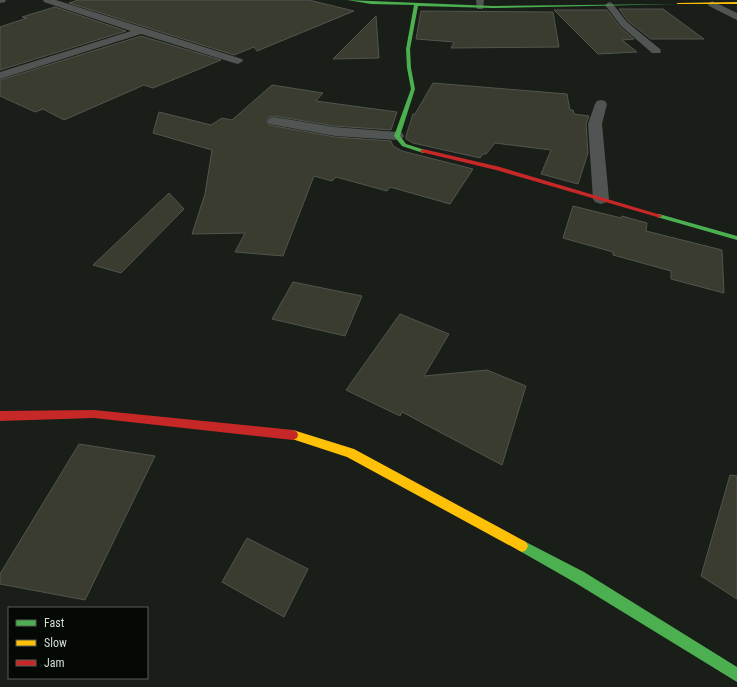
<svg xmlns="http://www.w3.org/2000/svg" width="737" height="687" font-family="'Roboto Condensed',sans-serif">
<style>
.building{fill:#393c2e;stroke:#53554f}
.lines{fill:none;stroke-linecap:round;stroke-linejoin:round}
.street{fill:#505452;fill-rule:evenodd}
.fast{fill:#4caf50;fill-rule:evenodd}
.slow{fill:#ffc107;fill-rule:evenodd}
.jam{fill:#c62828;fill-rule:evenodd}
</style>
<rect width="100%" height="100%" fill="#191e18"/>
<g class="building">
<path d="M78 0H309L354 11 257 51 254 47 234 55 69 3Z"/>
<path d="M55 7 126 31 0 70V27L27 18 22 17Z"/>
<path d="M619 9H663L704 39H651L628 21Z"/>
<path d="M554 10H607L620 27 634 39 622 40 637 52 598 54Z"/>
<path d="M421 11 553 12 559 47 451 48 454 42 416 39Z"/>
<path d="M376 16 379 58 333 59Z"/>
<path d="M141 36 221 60 153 88 144 85 64 120 43 109 35 112 0 96V80Z"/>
<path d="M433 83 567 94 570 110H573L574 114 589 116 586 124 588 153 578 184 541 174 551 150 495 143 486 154H483L480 158 413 143 406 139V136L413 114H415Z"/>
<path d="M272 85 323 93 316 101 397 112 391 130 335 126 274 116 269 117 266 120 269 125 335 137 391 141 393 146 402 151 473 169 450 204 390 187 387 191 336 177 332 181 314 176 283 256 235 252 245 233 192 234 205 194 212 150 153 133 159 112 211 125 222 118 232 120Z"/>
<path d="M169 193 184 209 121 273 93 265Z"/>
<path d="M573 206 621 218 622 216 647 223 646 231 722 250 724 293 671 279V271L613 255V252L563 238Z"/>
<path d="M293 282 362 296 345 336 272 319Z"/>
<path d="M400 314 449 334 424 376 487 370 526 386 502 465 402 412 400 416 346 390Z"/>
<path d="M79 444 155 456 85 600 0 584V574Z"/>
<path d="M730 475 737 476V599L701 576Z"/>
<path d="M247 538 308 569 284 617 222 582Z"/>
</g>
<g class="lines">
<g class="street">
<path d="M0 0H6L5 2 0 3Z"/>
<path d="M43 0H56L242 59 243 61 238 64 234 63 141 34 0 79V72L131 31 44 2Z"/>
<path d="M476 0H484L483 9H477Z"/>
<path d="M712 1 737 13V20L709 6 708 4Z"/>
<path d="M609 2 612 3 627 22 660 49 661 51 660 53H652L621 26 605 5Z"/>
<path d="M601 100 605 101 607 104 602 124 609 199 607 202 601 204 595 202 593 199 588 124 595 104 597 101Z"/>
<path d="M274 117 335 127 397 132 402 133 404 136 402 139 397 140 335 136 269 124 267 121 269 118Z"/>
</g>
<g class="fast">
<path d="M347 0 493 6 680 4 493 8 418 6 410 49 411 68 415 89 400 136 406 144 425 150 426 151 423 153 402 146 394 136 411 89 407 68 406 49 414 5 371 4Z"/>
<path d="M659 214 737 236V240L657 217V215Z"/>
<path d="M522 540 584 572 737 667V682L574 582 518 550 516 546 518 542Z"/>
</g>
<g class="slow">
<path d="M737 2V4H676L678 3Z"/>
<path d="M293 430 354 449 526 542 528 546 526 550 522 552 518 550 347 457 289 438 288 435 289 432Z"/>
</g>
<g class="jam">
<path d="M423 149 500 167 661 215 662 216 659 218 657 217 496 170 421 152 420 151Z"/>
<path d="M94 410 293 430 297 432 298 435 297 438 293 440 94 418 0 421V411Z"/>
</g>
</g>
<rect x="8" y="607" width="140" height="72" fill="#050905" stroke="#585d58"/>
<rect x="16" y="620" width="20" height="6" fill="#4caf50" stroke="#585d58"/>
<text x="44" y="627" font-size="12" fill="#d5dcd4">Fast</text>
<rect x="16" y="640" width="20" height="6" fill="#ffc107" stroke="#585d58"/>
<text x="44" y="647" font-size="12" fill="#d5dcd4">Slow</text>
<rect x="16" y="660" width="20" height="6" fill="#c62828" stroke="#585d58"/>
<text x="44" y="667" font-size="12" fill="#d5dcd4">Jam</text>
</svg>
